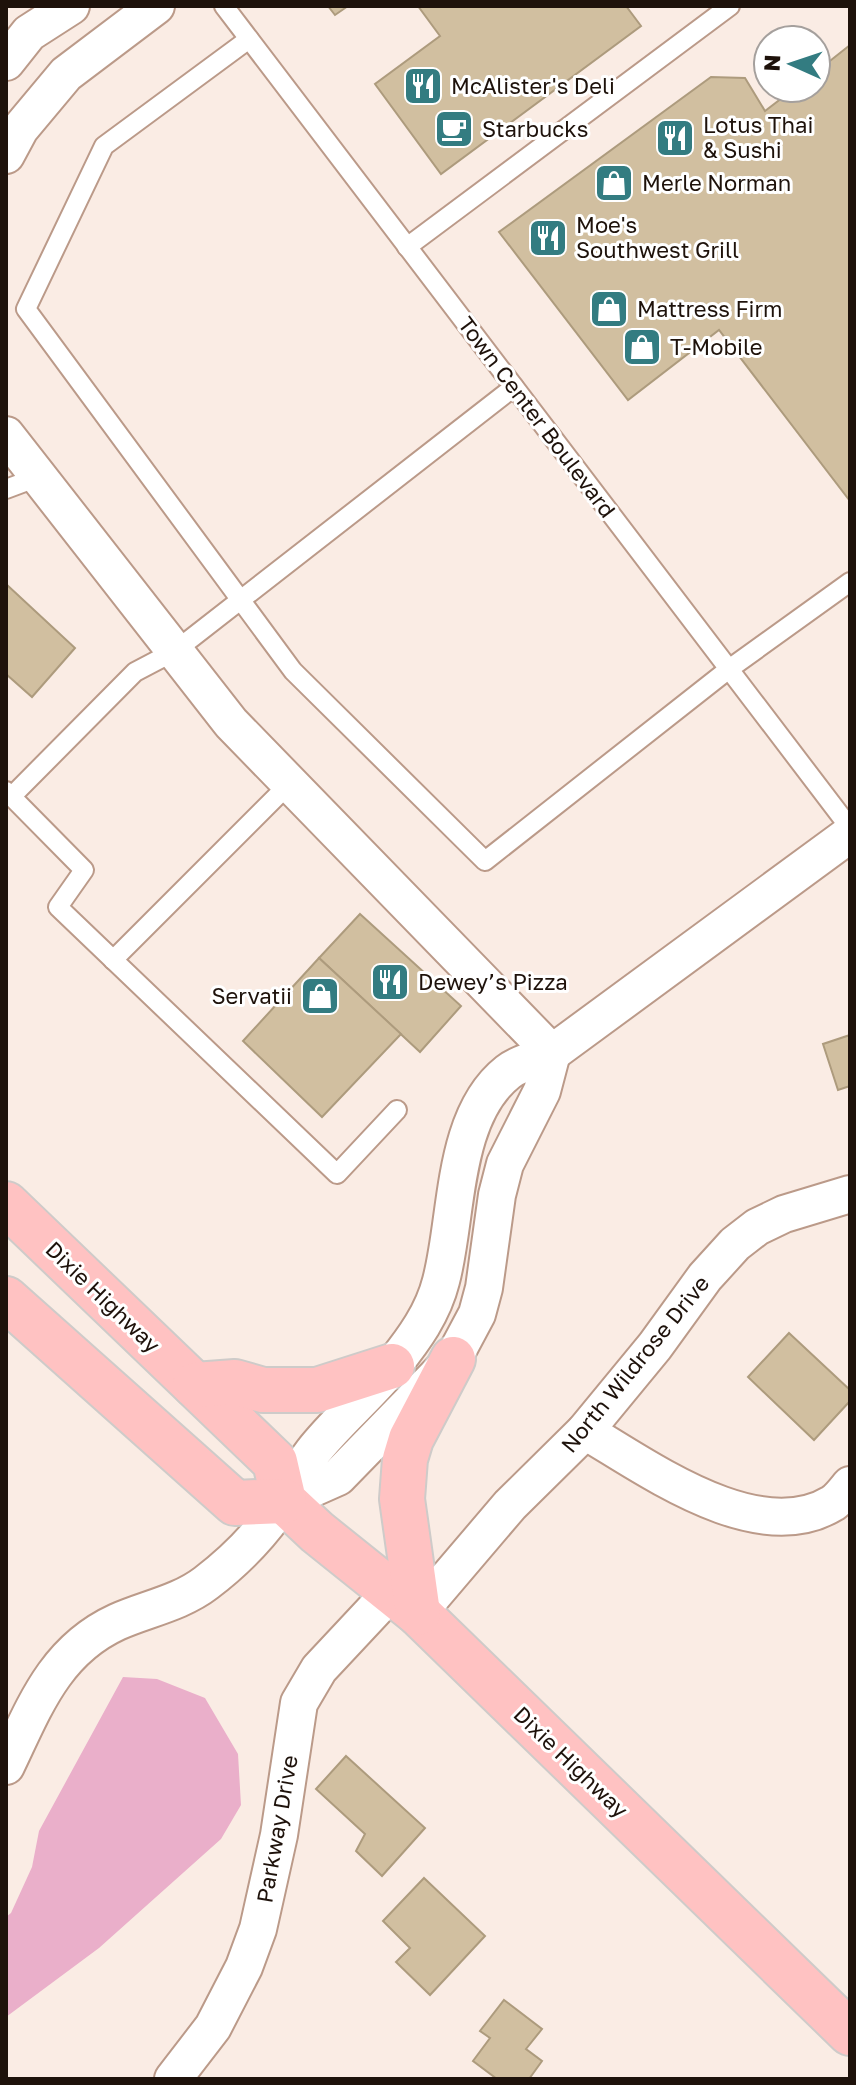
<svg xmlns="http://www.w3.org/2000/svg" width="856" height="2085" font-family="'Golos Text',sans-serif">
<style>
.water{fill:#eaafca}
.building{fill:#d1bfa0;stroke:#ad9b7d;stroke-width:2}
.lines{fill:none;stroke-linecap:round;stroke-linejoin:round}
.service-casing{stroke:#bb9a89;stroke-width:22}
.minor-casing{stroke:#bb9a89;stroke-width:40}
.primary-casing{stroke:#cecbc9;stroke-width:48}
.service{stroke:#fff;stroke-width:18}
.minor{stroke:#fff;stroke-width:36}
.primary{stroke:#ffc2c2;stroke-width:44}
.labels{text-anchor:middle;stroke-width:6;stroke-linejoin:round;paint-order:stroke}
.poi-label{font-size:22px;fill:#1e120b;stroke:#fff;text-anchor:start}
.street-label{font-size:22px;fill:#1e120b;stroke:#fff}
</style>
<rect width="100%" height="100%" fill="#faece4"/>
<path class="water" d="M123 1677 157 1679 205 1698 238 1754 241 1805 221 1839 99 1948 6 2017V1917L11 1913 32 1867 39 1831Z"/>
<g class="building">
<path d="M328 6H348L335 15Z"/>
<path d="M418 6H626L641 26 441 174 375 84 440 36Z"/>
<path d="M850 45V501L719 330 628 400 499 232 711 77 745 78 765 111 795 88H816V72Z"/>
<path d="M6 584 75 648 32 697 6 674Z"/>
<path d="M360 914 461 1006 420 1052 319 958Z"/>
<path d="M319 958 401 1034 322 1117 243 1041Z"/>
<path d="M850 1035V1086L838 1090 823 1044Z"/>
<path d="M789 1333 850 1390V1401L814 1440 748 1377Z"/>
<path d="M346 1756 425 1828 382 1876 356 1851 365 1834 316 1789Z"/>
<path d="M424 1878 485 1936 430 1995 396 1962 410 1948 383 1921Z"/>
<path d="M504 2000 542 2029 526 2049 542 2061 529 2079H497L473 2061 490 2038 480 2031Z"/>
</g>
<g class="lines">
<g class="service-casing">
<g id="service">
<path d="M224 6 850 828"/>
<path d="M249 39 104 146 26 309 293 671 485 861 729 669 850 582"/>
<path d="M407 247 730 6"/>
<path d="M6 489 38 477"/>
<path d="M6 791 84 870 58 907 337 1174 397 1110"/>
<path d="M12 796 135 672 175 651 514 387"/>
<path d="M113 960 289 784"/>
</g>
</g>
<g class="minor-casing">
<g id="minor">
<path d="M6 62 29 33 71 6"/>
<path d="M6 155 20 129 66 74 156 6"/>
<path d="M6 435 231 723 552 1053"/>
<path d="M585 1431C648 1468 758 1549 833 1503 839 1499 845 1491 850 1485"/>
<path d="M284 1501 338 1477 453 1359 477 1314 484 1288 497 1195 505 1164 542 1091 552 1053"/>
<path d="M418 1613 510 1505 585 1431 655 1346 705 1277 735 1244 757 1227 784 1214 850 1194"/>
<path d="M6 1766C34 1708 54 1651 117 1622 146 1609 180 1603 206 1583 235 1561 264 1531 284 1500 295 1485 301 1467 312 1453 336 1422 368 1396 394 1364 414 1339 433 1313 441 1281 458 1218 451 1117 508 1072 519 1063 538 1059 552 1053L850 834"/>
<path d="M173 2079 213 2027 244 1967 258 1929 279 1835 299 1703 319 1669 392 1591"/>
</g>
</g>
<g class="primary-casing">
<g id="primary">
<path d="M6 1204 275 1462 284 1501 317 1532 418 1613 850 2033"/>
<path d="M6 1299 235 1503 284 1501"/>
<path d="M195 1385 235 1382 263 1390H317L392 1366"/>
<path d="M418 1613 402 1499 405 1459 411 1439 453 1359"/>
</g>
</g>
<use href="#service" class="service"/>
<use href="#minor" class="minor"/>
<use href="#primary" class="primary"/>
</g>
<defs>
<g id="restaurant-square" transform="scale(2)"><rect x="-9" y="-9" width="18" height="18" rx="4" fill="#337c81" stroke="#fff"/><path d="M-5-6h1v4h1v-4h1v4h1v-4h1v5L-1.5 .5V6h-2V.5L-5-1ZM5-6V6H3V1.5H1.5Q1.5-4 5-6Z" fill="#fff"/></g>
<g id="cafe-square" transform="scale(2)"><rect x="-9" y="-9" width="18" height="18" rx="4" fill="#337c81" stroke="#fff"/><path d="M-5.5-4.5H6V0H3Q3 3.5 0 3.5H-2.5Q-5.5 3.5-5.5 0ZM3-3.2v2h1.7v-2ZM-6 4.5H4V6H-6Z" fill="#fff"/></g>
<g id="shop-square" transform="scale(2)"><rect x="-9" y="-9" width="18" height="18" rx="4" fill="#337c81" stroke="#fff"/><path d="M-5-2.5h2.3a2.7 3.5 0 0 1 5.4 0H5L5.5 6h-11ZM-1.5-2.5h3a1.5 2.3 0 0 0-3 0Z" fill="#fff"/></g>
</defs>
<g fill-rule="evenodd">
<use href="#restaurant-square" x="423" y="86"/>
<use href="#cafe-square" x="454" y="129"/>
<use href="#restaurant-square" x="675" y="138"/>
<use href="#shop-square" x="614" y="183"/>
<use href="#restaurant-square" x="548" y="238"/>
<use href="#shop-square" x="609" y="309"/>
<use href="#shop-square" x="642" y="347"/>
<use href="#restaurant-square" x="390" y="982"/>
<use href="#shop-square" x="320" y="996"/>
</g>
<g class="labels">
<g class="poi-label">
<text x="451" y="94">McAlister's Deli</text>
<text x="703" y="133">Lotus Thai<tspan x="703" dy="25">&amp; Sushi</tspan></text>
<text x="482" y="137">Starbucks</text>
<text x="642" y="191">Merle Norman</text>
<text x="576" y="233">Moe's<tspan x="576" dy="25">Southwest Grill</tspan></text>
<text x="637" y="317">Mattress Firm</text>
<text x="670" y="355">T-Mobile</text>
<text x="418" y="990">Dewey’s Pizza</text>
<text x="292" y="1004" text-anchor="end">Servatii</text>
</g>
<g class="street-label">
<text transform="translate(537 417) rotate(53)" y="8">Town Center Boulevard</text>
<text transform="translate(103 1297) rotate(44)" y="8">Dixie Highway</text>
<text transform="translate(635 1364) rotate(-51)" y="8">North Wildrose Drive</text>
<text transform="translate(571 1762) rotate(44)" y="8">Dixie Highway</text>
<text transform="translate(277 1829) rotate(-80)" y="8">Parkway Drive</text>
</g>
</g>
<rect width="856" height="2085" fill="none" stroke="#1e120b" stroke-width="16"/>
<g transform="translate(792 64) rotate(273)"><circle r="38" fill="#ffffff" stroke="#a5a09d" stroke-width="2"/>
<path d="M0-6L14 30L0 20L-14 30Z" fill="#337c81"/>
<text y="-12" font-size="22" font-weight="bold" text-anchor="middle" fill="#1e120b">N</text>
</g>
</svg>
